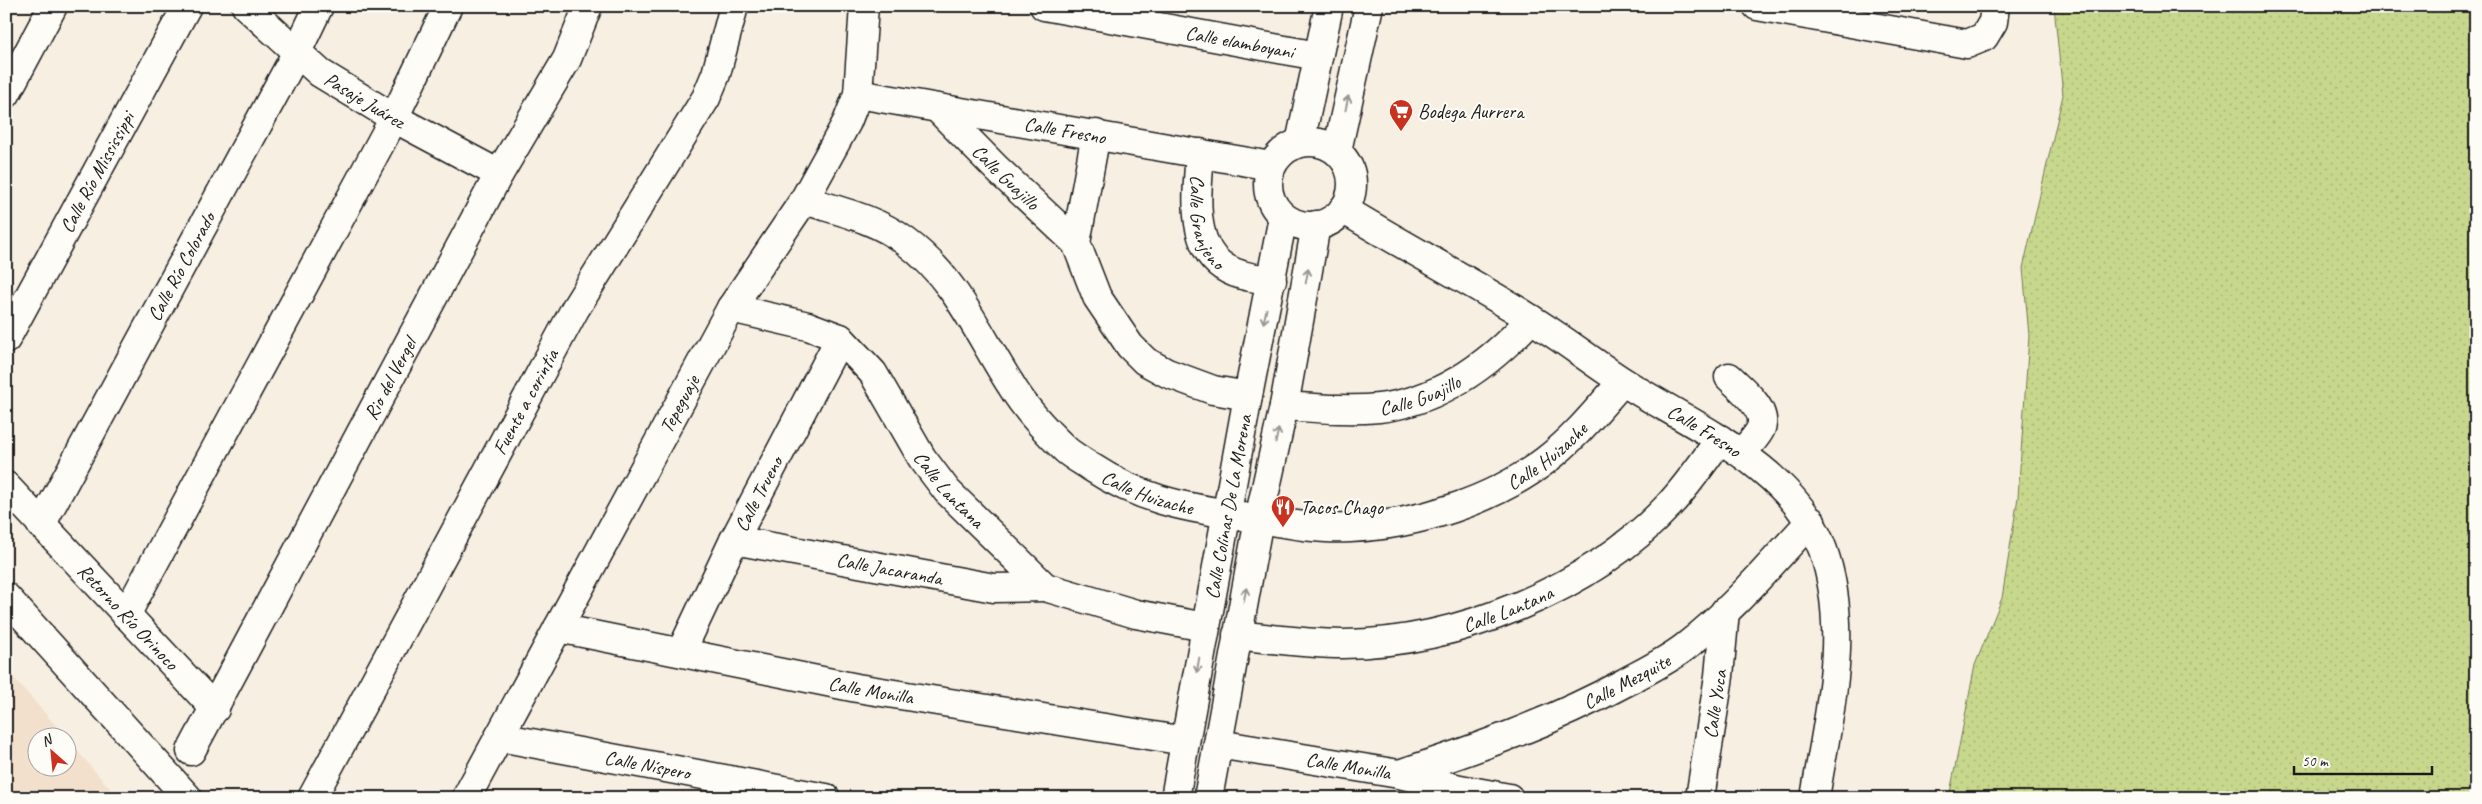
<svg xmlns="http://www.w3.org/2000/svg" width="2482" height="804" font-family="Caveat,sans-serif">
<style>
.built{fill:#f2e0cc}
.grass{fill:url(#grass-dots);stroke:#727a54}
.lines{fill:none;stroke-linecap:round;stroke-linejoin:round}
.minor-casing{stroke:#1c1c1c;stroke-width:31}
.minor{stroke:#fdfcf7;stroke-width:28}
.oneway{stroke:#989794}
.labels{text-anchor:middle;stroke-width:4;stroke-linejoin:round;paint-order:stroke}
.street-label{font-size:20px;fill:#1c1c1c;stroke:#fdfcf7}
.poi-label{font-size:20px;fill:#1c1c1c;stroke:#fdfcf7;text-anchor:start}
</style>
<defs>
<pattern id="grass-dots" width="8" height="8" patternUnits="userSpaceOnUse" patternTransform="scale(1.25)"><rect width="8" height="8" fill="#c7d88d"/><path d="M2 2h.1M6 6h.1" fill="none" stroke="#aab979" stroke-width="1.8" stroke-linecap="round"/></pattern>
</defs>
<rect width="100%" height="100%" fill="#f8efe3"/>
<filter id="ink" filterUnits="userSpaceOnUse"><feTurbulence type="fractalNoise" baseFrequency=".02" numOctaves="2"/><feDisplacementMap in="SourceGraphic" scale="10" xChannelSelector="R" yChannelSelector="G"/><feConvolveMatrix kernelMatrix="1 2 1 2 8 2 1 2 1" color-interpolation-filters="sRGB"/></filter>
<g filter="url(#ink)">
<path class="built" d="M6 669 65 736H38V766H68V740L118 798H6Z"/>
<path class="grass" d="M2054 6H2476V798H1949L1975 665 2002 598 2018 497 2029 336 2023 268 2063 95Z"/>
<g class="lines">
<g class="minor-casing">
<g id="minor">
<path id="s1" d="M246 6 320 73 394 118 499 174"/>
<path id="s2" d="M1044 6 1318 56"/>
<path d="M1757 6 1967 44 1984 37 1993 22 1995 6"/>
<path d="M6 94 53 6"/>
<path id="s3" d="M858 94 1271 166"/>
<path id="s4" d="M938 109 997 169 1076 243 1097 297 1130 346 1145 361 1167 373 1213 390 1248 396"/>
<circle cx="1310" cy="184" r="42"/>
<path d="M1300 143 1329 6"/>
<path d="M1337 151 1369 6"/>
<path id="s5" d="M1200 153C1197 197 1187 260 1242 275 1252 278 1262 279 1272 280"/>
<path id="s6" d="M804 200C839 211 876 219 905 241 956 278 978 334 1011 385 1025 409 1046 431 1066 450 1073 456 1082 461 1091 467 1138 498 1181 507 1236 515 1273 521 1312 530 1350 528 1416 525 1493 501 1546 460 1575 438 1598 409 1622 382"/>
<path id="s7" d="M1343 209C1405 247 1469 280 1531 319 1562 338 1591 361 1622 381 1690 425 1794 467 1823 550 1851 631 1828 716 1815 798"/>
<path d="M1076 243 1096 134"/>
<path id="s8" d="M731 308 808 326 840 338 873 373 922 458 947 491 1045 587 1136 614 1205 627"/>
<path id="s9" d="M6 339 187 6"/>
<path d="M1729 377C1741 389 1768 409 1761 428 1757 437 1748 446 1741 453"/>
<path id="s10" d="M1284 406C1316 408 1348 411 1379 408 1441 401 1491 363 1531 319"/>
<path id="s11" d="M6 486 215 709"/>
<path id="s12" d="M41 525 296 54 319 6"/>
<path id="s13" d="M734 540 994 588 1045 587"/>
<path d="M6 597 188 798"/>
<path d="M126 615 394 118 448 6"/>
<path id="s14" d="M558 628 857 688 1185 741"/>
<path id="s15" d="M1237 635C1272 639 1307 644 1343 644 1457 643 1591 589 1669 505 1688 485 1704 461 1720 439"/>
<path id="s16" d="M681 652 734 540 840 338"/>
<path id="s17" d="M499 737 826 798"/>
<path id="s18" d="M1218 744 1399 774 1460 789 1509 798"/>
<path id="s19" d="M191 751 499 174 567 59 588 6"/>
<path id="s20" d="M1399 774C1476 749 1552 722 1624 683 1644 672 1667 661 1685 647 1732 611 1771 563 1811 521"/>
<path id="s21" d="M312 798 575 309 706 98 716 74 734 6"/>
<path id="s22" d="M466 798 731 308 804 200 847 122 858 94 864 6"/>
<path id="s23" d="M1175 798 1248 396 1283 217"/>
<path d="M1208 798 1259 519 1284 406 1316 225"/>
<path id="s24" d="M1700 798 1719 676 1725 611"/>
</g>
</g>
<use href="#minor" class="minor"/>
</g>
<defs><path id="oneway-shaft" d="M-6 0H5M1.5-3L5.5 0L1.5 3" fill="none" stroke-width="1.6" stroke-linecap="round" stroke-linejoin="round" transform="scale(1.25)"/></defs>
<g class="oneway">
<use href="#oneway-shaft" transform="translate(1347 103) rotate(-78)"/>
<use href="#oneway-shaft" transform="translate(1307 276) rotate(-80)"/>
<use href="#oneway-shaft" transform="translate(1265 316) rotate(102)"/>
<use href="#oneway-shaft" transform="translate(1277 436) rotate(-78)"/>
<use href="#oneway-shaft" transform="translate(1245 595) rotate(-79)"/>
<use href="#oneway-shaft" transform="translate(1198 665) rotate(100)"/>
</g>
</g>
<defs>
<g id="supermarket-pin" transform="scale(1.25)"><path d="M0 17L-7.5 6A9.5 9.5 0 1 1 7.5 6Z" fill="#c8321e" stroke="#fdfcf7"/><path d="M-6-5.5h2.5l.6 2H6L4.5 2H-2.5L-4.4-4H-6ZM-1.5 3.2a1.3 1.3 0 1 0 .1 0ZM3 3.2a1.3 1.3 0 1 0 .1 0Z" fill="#fff"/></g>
<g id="restaurant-pin" transform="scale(1.25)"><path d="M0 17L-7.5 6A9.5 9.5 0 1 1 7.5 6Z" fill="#c8321e" stroke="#fdfcf7"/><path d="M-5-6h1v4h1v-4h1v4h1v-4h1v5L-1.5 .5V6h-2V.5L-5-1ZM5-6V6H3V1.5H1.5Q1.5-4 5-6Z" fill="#fff"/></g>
</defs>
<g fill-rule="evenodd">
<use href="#supermarket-pin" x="1401" y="111"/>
<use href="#restaurant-pin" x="1283" y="507"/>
</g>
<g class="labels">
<g class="street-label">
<text dy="7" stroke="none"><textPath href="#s2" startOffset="199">Calle elamboyani</textPath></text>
<text dy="7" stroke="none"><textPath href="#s1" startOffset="152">Pasaje Juárez</textPath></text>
<text dy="7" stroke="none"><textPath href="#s3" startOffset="210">Calle Fresno</textPath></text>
<text dy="7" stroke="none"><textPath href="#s9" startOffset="190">Calle Río Mississippi</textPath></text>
<text dy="7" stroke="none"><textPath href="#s4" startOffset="96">Calle Guajillo</textPath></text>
<text dy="7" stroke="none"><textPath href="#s5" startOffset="71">Calle Granjeno</textPath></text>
<text dy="7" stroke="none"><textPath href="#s12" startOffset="294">Calle Río Colorado</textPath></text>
<text dy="7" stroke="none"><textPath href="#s19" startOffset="422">Rio del Vergel</textPath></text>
<text dy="7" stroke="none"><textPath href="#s10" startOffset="138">Calle Guajillo</textPath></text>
<text dy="7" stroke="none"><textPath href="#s21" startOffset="450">Fuente a corintia</textPath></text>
<text dy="7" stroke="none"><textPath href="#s22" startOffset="448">Tepeguaje</textPath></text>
<text dy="7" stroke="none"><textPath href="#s7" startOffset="424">Calle Fresno</textPath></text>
<text dy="7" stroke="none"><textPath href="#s6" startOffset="888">Calle Huizache</textPath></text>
<text dy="7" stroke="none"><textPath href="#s8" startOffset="301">Calle Lantana</textPath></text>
<text dy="7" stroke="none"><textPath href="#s6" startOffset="468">Calle Huizache</textPath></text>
<text dy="7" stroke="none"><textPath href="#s16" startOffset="176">Calle Trueno</textPath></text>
<text dy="7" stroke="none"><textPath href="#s23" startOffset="296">Calle Colinas De La Morena</textPath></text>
<text dy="7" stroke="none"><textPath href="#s13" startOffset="158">Calle Jacaranda</textPath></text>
<text dy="7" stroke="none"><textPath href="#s15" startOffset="276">Calle Lantana</textPath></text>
<text dy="7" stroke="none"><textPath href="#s11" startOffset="179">Retorno Río Orinoco</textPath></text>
<text dy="7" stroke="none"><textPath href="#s20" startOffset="246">Calle Mezquite</textPath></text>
<text dy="7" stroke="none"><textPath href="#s14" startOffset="319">Calle Monilla</textPath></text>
<text dy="7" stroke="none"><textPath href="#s24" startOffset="95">Calle Yuca</textPath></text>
<text dy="7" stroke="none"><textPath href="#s17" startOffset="151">Calle Níspero</textPath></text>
<text dy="7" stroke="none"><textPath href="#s18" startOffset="132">Calle Monilla</textPath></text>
</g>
<g class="poi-label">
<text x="1418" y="118">Bodega Aurrera</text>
<text x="1300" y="514">Tacos Chago</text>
</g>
</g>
<rect width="2482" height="804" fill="none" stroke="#fdfcf7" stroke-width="25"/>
<rect x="12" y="12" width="2457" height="779" fill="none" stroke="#1c1c1c" stroke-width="2" filter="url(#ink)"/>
<g transform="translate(52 752) rotate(333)"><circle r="24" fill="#fdfcf7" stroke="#a3a29f"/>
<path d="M0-4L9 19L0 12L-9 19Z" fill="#c8321e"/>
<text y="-8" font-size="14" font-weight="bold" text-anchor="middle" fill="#1c1c1c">N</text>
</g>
<path d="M2294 766v8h138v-8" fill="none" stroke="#1c1c1c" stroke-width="2.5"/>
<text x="2302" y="766" font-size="15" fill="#1c1c1c" stroke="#fdfcf7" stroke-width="4" paint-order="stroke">50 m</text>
</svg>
